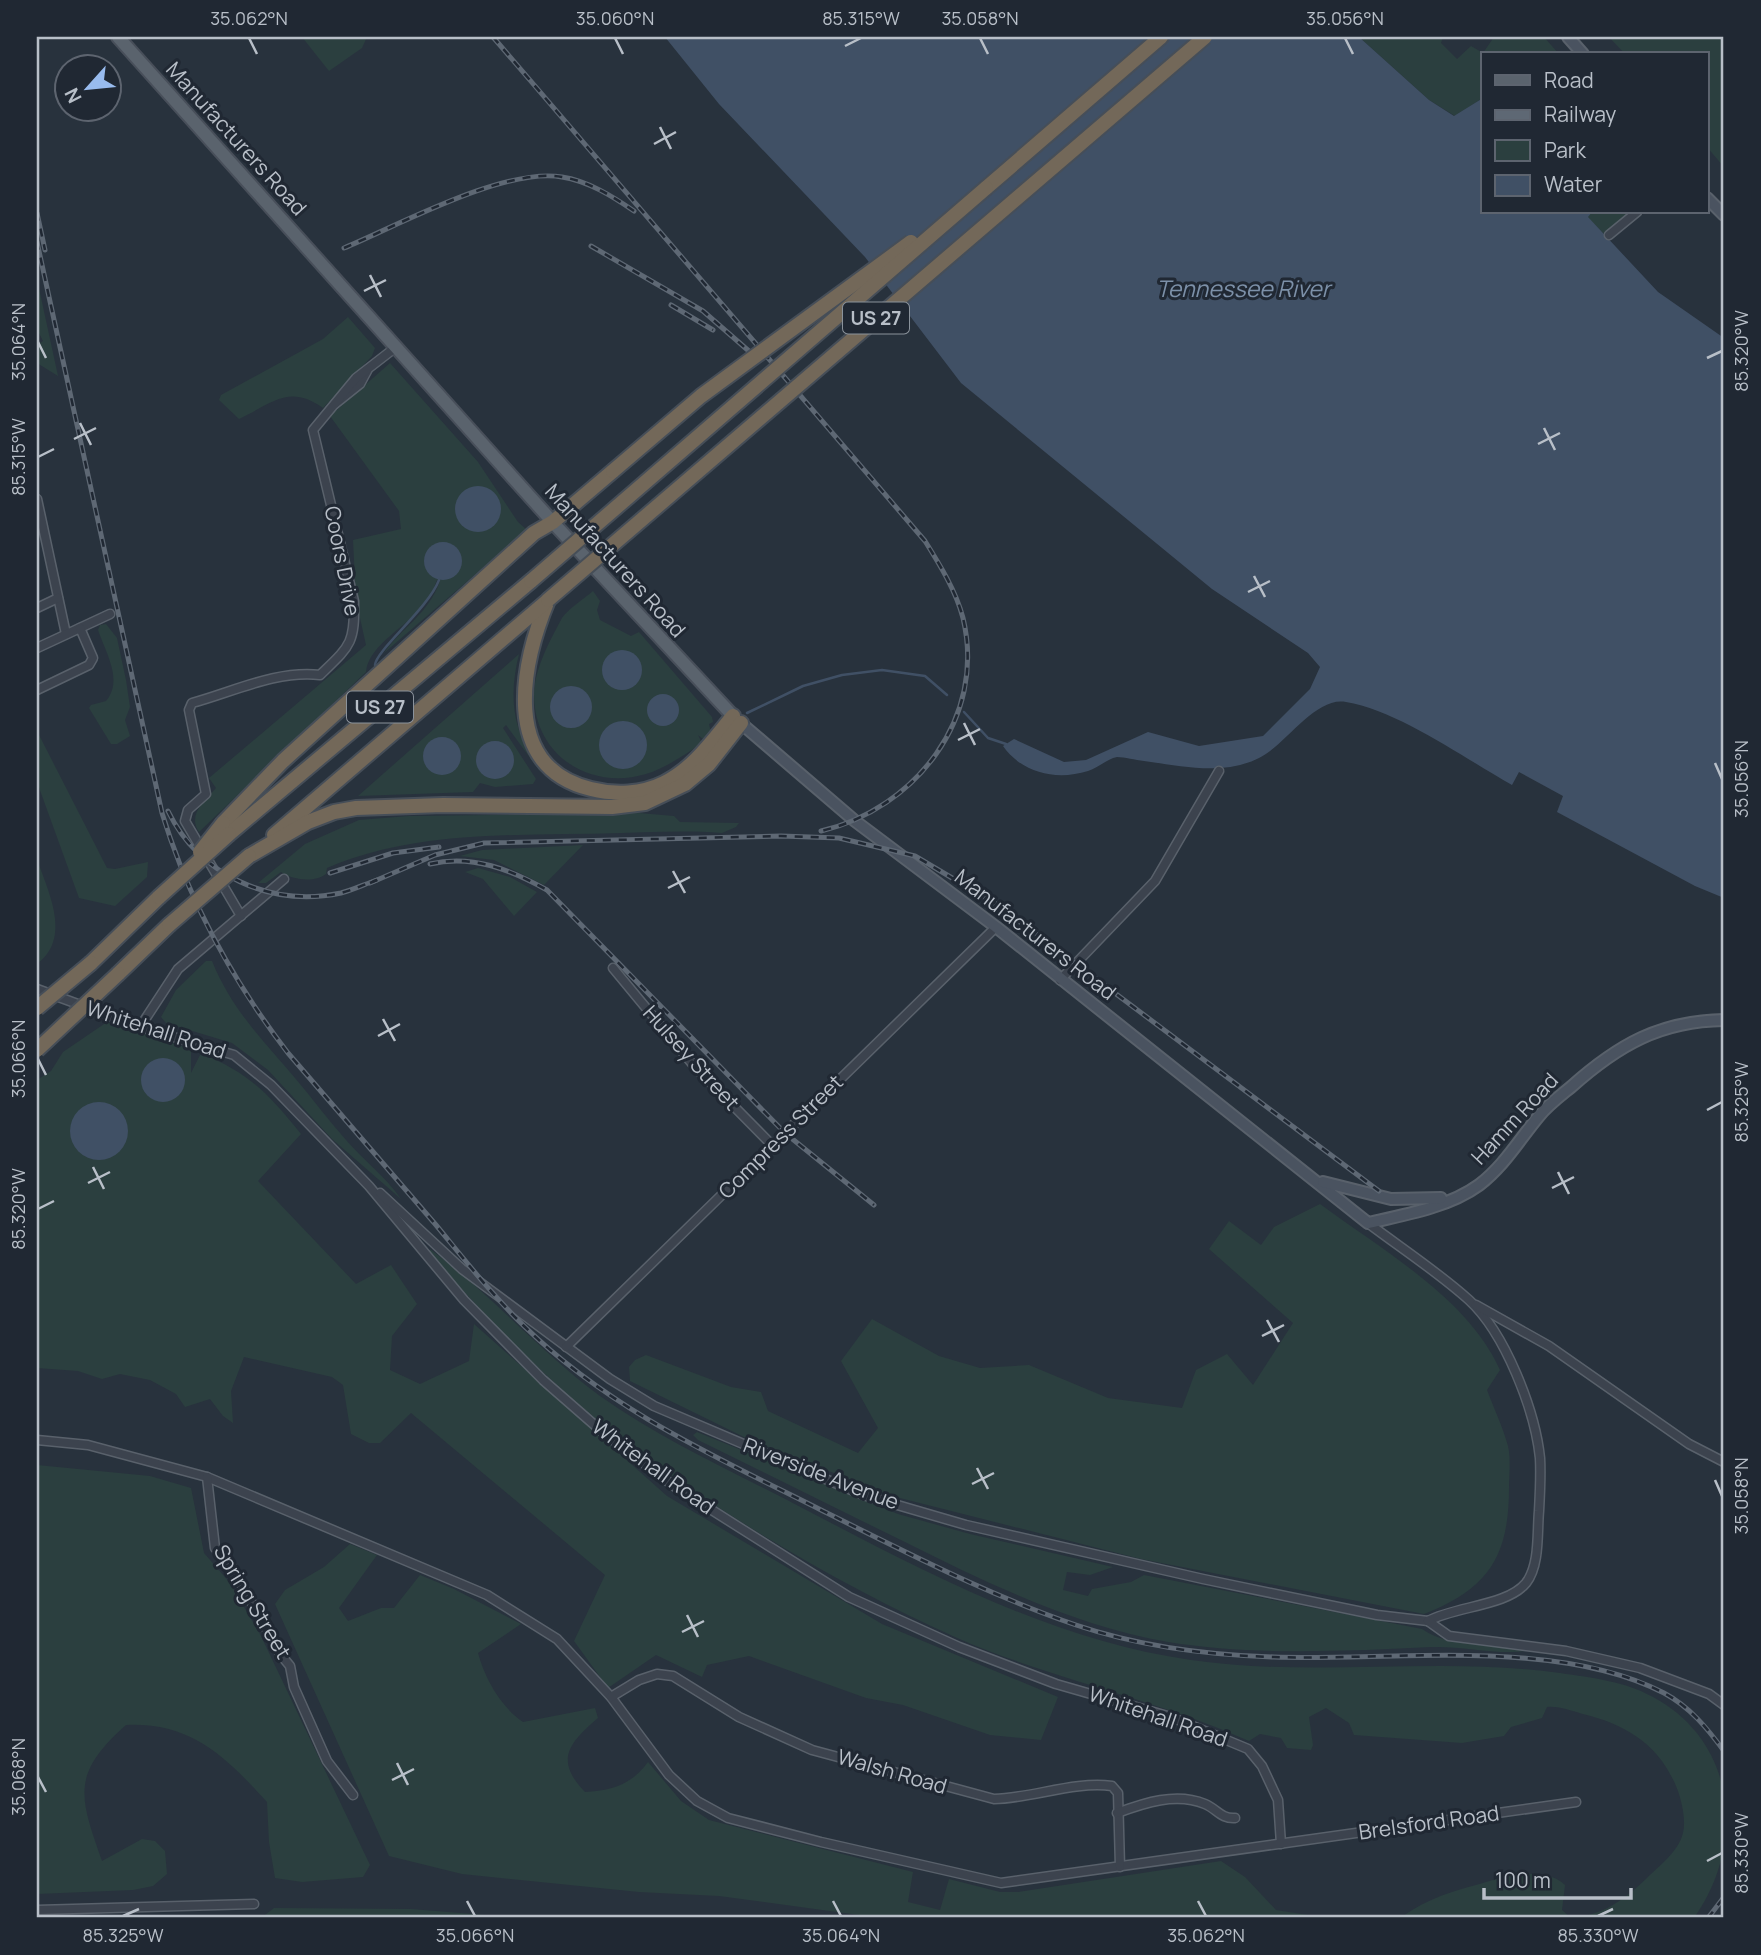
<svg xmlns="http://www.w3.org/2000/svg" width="1761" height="1955" font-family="Manrope,sans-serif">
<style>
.green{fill:#2b3f3f}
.water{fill:#405065}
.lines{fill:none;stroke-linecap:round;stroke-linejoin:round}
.stream{stroke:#405065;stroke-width:2.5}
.street-casing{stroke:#59616b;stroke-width:11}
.secondary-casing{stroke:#59616b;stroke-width:14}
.primary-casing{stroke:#484f5a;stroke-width:16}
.highway-casing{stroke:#464e58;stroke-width:18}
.street{stroke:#3c434e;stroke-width:8}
.secondary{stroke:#4a5360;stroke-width:10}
.primary{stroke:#5a636d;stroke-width:12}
.highway{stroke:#736859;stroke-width:14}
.rail-casing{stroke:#5e6874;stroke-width:5}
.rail{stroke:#202833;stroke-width:2.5;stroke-dasharray:8;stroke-linecap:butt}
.highway-bridge-casing{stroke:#464e58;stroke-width:18;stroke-linecap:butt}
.highway-bridge{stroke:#736859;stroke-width:14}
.ticks{fill:none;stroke:#b8bfc8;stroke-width:2.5}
.labels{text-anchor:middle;stroke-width:6;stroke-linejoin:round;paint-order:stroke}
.shield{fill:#202833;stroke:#8a929b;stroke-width:2}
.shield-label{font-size:19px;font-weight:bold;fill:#b8bfc8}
.street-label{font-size:21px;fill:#b8bfc8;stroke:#202833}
.water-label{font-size:23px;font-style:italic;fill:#7c90a8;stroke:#202833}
.neatline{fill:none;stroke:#b8bfc8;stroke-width:2.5}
.ticks-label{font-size:18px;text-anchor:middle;fill:#b8bfc8}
</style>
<rect width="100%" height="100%" fill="#28323d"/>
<g class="green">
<path d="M302 37H367L362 48 329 71Z"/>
<path d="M1359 37H1443L1441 43 1457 59 1471 46 1483 53 1494 37H1544L1559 54H1483V98L1455 116 1429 100Z"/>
<path d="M1609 37H1724V167L1707 147V54H1625Z"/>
<path d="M1592 212H1630L1604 234 1587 217Z"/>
<path d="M37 279 58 376 37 363V345L43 341 37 329Z"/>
<path d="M348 317 375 348 372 356 323 408C289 384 273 403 239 419L219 400 221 395 323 339Z"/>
<path d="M390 363 478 462 518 522 527 530 384 653C401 628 428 615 440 581L437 580C434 588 430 598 424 605 409 625 368 645 366 672L199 832C187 814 205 801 216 788L209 778 366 645 356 600 353 540 401 529 399 511 330 416Z"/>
<path d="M593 591 600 601 597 610 600 620 631 636 639 632 712 717 713 722 709 724 711 733 703 739 698 735 702 743C684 755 666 768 646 774 590 791 534 755 534 695 534 670 550 640 561 620 566 610 584 599 593 591Z"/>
<path d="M106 624 117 638 126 680 130 707 125 720 130 736 117 744H111L89 708 91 705 106 701C124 681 105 651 98 630L100 625Z"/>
<path d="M519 654C510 690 510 728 535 759 541 766 550 771 552 780L539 770 506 725 503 728 536 779 533 784 495 787 480 783 473 792 358 796Z"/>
<path d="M37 731 107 868 115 869 148 862 147 877 115 906 79 898 37 782Z"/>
<path d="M639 813 674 816 680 822 739 823 736 827 722 833C688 830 654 832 621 833 523 836 418 829 327 868L326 874C314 883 293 880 281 872L266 883H258L305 844 359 820 409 816Z"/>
<path d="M583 845 544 885 494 860 460 856 482 850Z"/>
<path d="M37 859C49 894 72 938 37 964Z"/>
<path d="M478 868 510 877 537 892 514 916 483 879 465 872Z"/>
<path d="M206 961H212C232 1010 262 1039 295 1078 313 1099 328 1120 346 1140 364 1161 385 1176 401 1199L332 1139 268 1070 232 1043 166 1023 161 1017 176 990Z"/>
<path d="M107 1022 191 1049V1073L201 1053C250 1074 268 1093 301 1134L258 1181 356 1284 391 1265 417 1304 392 1336 390 1370 420 1384 469 1361 474 1324 667 1496 882 1624 1058 1697 1041 1740 990 1735 903 1705 866 1698 749 1656 707 1665 702 1677 656 1655 608 1688 574 1641 605 1575 411 1413 380 1443H369L351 1434 343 1385 332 1377 244 1357 231 1391 233 1423 223 1416 210 1399 185 1407 176 1394 150 1380 120 1374 102 1379 78 1371 37 1368V1080L51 1071 63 1052Z"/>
<path d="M1320 1204C1382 1250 1468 1298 1500 1370L1487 1390C1494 1409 1503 1427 1508 1446 1511 1459 1509 1475 1509 1488 1509 1557 1488 1589 1424 1614L1141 1559 892 1496 748 1439 630 1381 629 1367 635 1360 646 1355 731 1387 761 1392 768 1411 858 1453 878 1428 841 1361 872 1319 939 1356 980 1368 1029 1365 1108 1398 1182 1408 1196 1370 1227 1354 1253 1385 1293 1323 1209 1249 1229 1221 1261 1245 1274 1227Z"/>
<path d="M430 1249C490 1293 539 1351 600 1396 659 1438 725 1468 789 1501 916 1567 1048 1640 1191 1660 1314 1678 1438 1656 1560 1673 1593 1678 1624 1681 1653 1697 1737 1742 1746 1845 1694 1918H1572C1603 1915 1624 1900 1646 1879 1659 1866 1679 1851 1683 1833 1686 1820 1682 1803 1678 1791 1661 1746 1628 1725 1583 1714 1571 1711 1560 1706 1547 1707L1542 1718 1511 1727 1504 1736 1462 1743 1354 1735 1349 1723 1326 1708 1309 1717 1313 1745 1311 1750 1287 1748 1281 1738 1260 1734 1249 1741C1154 1698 1050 1679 955 1637 836 1584 695 1500 595 1418 535 1369 481 1311 430 1254Z"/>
<path d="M697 1432 898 1514 970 1534 1113 1567 1090 1575 1067 1572 1063 1590 1088 1596 1092 1589 1131 1582 1144 1575 1422 1629C1454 1651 1492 1639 1527 1651 1496 1655 1463 1646 1432 1647 1345 1651 1254 1656 1168 1642 1076 1626 989 1584 907 1543 837 1509 768 1474 698 1440L693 1435Z"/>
<path d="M37 1465 150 1476 191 1488 204 1553 230 1583 261 1636 370 1865 363 1877 302 1882 275 1878 269 1842 267 1802C226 1757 191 1722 126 1725 71 1774 79 1796 102 1861L142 1839 155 1841 165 1851 167 1874 153 1886 133 1890 37 1894Z"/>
<path d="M350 1544 377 1555 339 1608 348 1621 381 1608H394L420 1575 454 1589 521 1624 478 1653C485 1679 501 1707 523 1722L595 1708 598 1718C569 1743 554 1760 585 1792 612 1791 632 1784 648 1762L681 1801 709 1820 913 1872 908 1902 940 1910 949 1879 1000 1892H1018L1221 1861 1245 1877 1276 1910 1327 1918H881L719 1896 639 1892 462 1874 389 1856 275 1604 285 1590 324 1567Z"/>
<path d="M1513 1873C1530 1874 1553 1872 1565 1885L1562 1910 1571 1918H1400C1441 1889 1468 1890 1513 1873Z"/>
<path d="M274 1908 411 1909 522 1918H261Z"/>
</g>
<g class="water">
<path d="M665 37H1359L1429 100 1454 116 1483 98V212H1592L1588 217 1658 292 1724 338V898L1695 886 1557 812 1563 796 1519 772 1512 785C1464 758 1399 711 1346 702 1315 696 1285 746 1259 758 1223 776 1182 766 1144 761 1135 760 1125 757 1117 757 1107 759 1098 768 1088 771 1056 781 1022 773 1003 746L1014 739 1064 762 1086 760 1148 732 1199 746 1263 736 1310 689 1320 667 1308 653 1212 589 961 383 865 257 719 104Z"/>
<circle cx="478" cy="509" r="23"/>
<circle cx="443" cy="561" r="19"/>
<circle cx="622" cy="670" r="20"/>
<circle cx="571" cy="707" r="21"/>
<circle cx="663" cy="710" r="16"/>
<circle cx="623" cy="745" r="24"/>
<circle cx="442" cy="756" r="19"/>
<circle cx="495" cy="760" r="19"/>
<circle cx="163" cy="1080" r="22"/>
<circle cx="99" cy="1131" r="29"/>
</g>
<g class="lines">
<g class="stream">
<path d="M375 665C376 650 428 609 439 580"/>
<path d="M964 712 988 738 1006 744"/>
<path d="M747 713 803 686 842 675 882 670 925 676 947 695"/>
</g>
<g class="street-casing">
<g id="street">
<path d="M1609 235 1637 212"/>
<path d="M335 404 360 384 367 371"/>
<path d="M37 499 66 634"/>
<path d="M37 608 58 598"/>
<path d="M37 648 110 614"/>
<path d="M37 690 89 665 93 658 80 628"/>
<path d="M241 916 185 821 188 810 206 794 189 710 192 703C233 692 276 670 320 675 350 646 355 644 354 601L313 430 356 378 396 347"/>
<path d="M613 968 695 1067 773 1146"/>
<path d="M1060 980 1155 881 1219 771"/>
<path d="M37 989 140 1027 234 1055 271 1085 369 1186 464 1300 543 1380 606 1435 674 1486 849 1597 959 1647 1056 1684 1171 1717 1248 1749 1262 1766 1278 1800 1281 1844"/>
<path d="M140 1027 178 969 284 879"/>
<path d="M380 1193 462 1269 610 1379 654 1406 863 1495 966 1525 1203 1579 1377 1615 1428 1621"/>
<path d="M1368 1223C1401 1248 1438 1272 1469 1300 1505 1333 1535 1410 1540 1458 1541 1476 1540 1493 1539 1511 1537 1533 1540 1565 1526 1583 1507 1606 1456 1606 1428 1621"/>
<path d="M1476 1305 1549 1346 1689 1444 1724 1462"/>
<path d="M566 1347 996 927"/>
<path d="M37 1440 88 1445 207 1477 487 1595 557 1639 611 1697 669 1775 697 1801 728 1818 821 1842 1001 1883 1576 1802"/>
<path d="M207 1477 215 1548 230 1564 281 1655 290 1666 294 1687 327 1761 353 1795"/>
<path d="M1428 1621 1449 1636 1566 1651 1640 1668 1709 1694 1724 1705"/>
<path d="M611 1697 639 1680 657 1674 673 1676 739 1717 812 1750 994 1799C1033 1798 1074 1781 1112 1786L1118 1793 1120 1867"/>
<path d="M1117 1813C1144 1803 1176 1792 1205 1804 1217 1809 1221 1819 1235 1818"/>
<path d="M37 1910 254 1904"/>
</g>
</g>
<g class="secondary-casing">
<g id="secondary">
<path d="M1568 37 1583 54"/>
<path d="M1707 198 1724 215"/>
<path d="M736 719 855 821 996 927 1368 1223C1404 1215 1449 1207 1479 1185 1504 1166 1519 1140 1539 1116 1548 1105 1560 1096 1571 1087 1618 1045 1660 1021 1724 1020"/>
<path d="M1323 1182 1391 1199 1441 1198"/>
</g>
</g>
<g class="primary-casing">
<path id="primary" d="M118 37 558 528 733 716"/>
</g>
<g class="highway-casing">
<g id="highway">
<path d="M986 188 1161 37"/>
<path d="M548 600C522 663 499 767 591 789 615 795 642 794 664 783 693 769 713 740 733 716"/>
<path d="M223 823 283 761 534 533 553 522 613 471"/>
<path d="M229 834 531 581"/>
<path d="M274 835 546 602"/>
<path d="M249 856 308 822 334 812 356 808 443 805 612 807 645 803 685 784 709 764 741 723"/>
<path d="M91 963 159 897"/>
<path d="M118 974 169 925"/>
</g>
</g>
<use href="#street" class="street"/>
<use href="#secondary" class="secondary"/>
<use href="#primary" class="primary"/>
<use href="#highway" class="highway"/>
<g class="rail-casing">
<g id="rail">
<path d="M493 37 925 541C940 565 956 591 963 618 987 718 915 809 821 831"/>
<path d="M37 213 45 250"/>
<path d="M37 242 162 813C189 901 232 980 288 1053 337 1110 386 1167 436 1225 464 1259 492 1295 524 1326 610 1410 718 1458 823 1511 906 1552 988 1595 1076 1625 1141 1647 1206 1655 1274 1657 1392 1661 1557 1637 1664 1693 1690 1707 1707 1728 1724 1751"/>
<path d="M591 246 703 311 750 352"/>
<path d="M344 248C399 225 505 167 562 177 588 181 612 196 634 211"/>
<path d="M671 305 713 330"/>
<path d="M168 811C199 875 271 908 341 893 353 890 365 884 377 880"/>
<path d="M430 864C473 854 511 870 547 890L785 1133 874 1205"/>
<path d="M330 873 393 853 439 847"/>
<path d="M370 883 435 855 484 843 781 836 839 838 915 856 996 904 1379 1191"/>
<path d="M1708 1918 1724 1897"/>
</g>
</g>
<use href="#rail" class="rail"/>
<g class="highway-bridge-casing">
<g id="highway-bridge">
<path d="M613 471 701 396 911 242"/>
<path d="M531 581 986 188"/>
<path d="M548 600 1205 37"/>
<path d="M200 852 223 823"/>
<path d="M159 897 229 834"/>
<path d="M169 925 249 856"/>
<path d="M37 1008 91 963"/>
<path d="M37 1050 118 974"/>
</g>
</g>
<use href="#highway-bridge" class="highway-bridge"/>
</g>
<path class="ticks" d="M249 38 257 54M615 38 623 54M980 38 988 54M1345 38 1353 54M845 46 861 38M660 127 671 149M654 144 676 132M370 275 381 297M364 291 386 280M38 342 46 358M1707 358 1722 351M80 423 91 445M1544 428 1555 450M74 439 96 428M1538 444 1560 433M38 457 54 449M1254 576 1265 597M1248 592 1270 581M964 723 975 745M958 740 980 729M1715 763 1722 779M673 871 685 893M668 888 690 877M383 1019 395 1041M378 1036 400 1024M38 1059 46 1075M1707 1110 1722 1102M93 1167 104 1189M1558 1172 1569 1194M88 1183 110 1172M1552 1188 1574 1177M38 1209 54 1201M1267 1320 1279 1342M1262 1336 1284 1325M977 1468 988 1489M1715 1480 1722 1496M972 1484 994 1473M687 1615 698 1637M682 1632 704 1621M397 1763 408 1785M38 1777 46 1792M392 1780 414 1769M1707 1861 1722 1853M467 1901 475 1916M833 1901 841 1916M1198 1901 1206 1916M123 1916 139 1909M1598 1916 1613 1909"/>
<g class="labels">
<g class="shield">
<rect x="843" y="302.5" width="66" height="31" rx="5"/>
<rect x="347" y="691.5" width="66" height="31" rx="5"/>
</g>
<g class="shield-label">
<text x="876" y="325">US 27</text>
<text x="380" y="714">US 27</text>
</g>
<g class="street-label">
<text transform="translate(236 139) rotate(48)" y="7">Manufacturers Road</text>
<text transform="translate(342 561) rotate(79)" y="7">Coors Drive</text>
<text transform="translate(615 561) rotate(48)" y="7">Manufacturers Road</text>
<text transform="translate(1035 935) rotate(38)" y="7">Manufacturers Road</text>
<text transform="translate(156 1030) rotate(18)" y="7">Whitehall Road</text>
<text transform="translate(691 1058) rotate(48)" y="7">Hulsey Street</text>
<text transform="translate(1515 1119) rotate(-47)" y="7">Hamm Road</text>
<text transform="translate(781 1137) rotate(-45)" y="7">Compress Street</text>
<text transform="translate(653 1467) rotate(36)" y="7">Whitehall Road</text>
<text transform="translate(821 1474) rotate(21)" y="7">Riverside Avenue</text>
<text transform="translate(252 1602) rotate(59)" y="7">Spring Street</text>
<text transform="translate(1158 1717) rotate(19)" y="7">Whitehall Road</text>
<text transform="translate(892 1772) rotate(16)" y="7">Walsh Road</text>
<text transform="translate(1429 1823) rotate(-8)" y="7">Brelsford Road</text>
</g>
<g class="water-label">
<text x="1243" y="297">Tennessee River</text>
</g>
</g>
<rect width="1761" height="1955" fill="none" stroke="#202833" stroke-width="77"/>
<rect x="1481" y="52" width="228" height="161" fill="#202833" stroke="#5d646f" stroke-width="2"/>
<rect x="1495" y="75" width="35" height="10" fill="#5a636d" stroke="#5d646f" stroke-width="2"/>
<text x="1544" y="88" font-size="21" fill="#b8bfc8">Road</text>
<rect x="1495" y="110" width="35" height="10" fill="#5e6874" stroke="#5d646f" stroke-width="2"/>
<text x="1544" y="122" font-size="21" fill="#b8bfc8">Railway</text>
<rect x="1495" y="140" width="35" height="21" fill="#2b3f3f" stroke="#5d646f" stroke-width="2"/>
<text x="1544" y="158" font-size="21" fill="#b8bfc8">Park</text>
<rect x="1495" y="175" width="35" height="21" fill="#405065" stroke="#5d646f" stroke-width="2"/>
<text x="1544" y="192" font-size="21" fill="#b8bfc8">Water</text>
<g transform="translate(88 88) rotate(243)"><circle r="33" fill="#202833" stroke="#5d646f" stroke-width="2"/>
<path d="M0-5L12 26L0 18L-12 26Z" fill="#98bbee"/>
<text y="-10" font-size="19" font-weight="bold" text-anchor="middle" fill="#b8bfc8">N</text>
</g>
<path d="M1484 1888v10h147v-10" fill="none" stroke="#b8bfc8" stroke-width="3.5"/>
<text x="1495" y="1888" font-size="21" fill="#b8bfc8" stroke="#202833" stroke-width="5" paint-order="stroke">100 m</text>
<rect x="38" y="38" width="1684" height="1878" class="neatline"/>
<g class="ticks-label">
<text x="249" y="25">35.062°N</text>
<text x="615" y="25">35.060°N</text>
<text x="861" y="25">85.315°W</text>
<text x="980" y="25">35.058°N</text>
<text x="1345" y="25">35.056°N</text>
<text transform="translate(19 342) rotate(-90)" y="6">35.064°N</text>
<text transform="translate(1742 351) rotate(-90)" y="6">85.320°W</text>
<text transform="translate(19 457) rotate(-90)" y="6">85.315°W</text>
<text transform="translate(1742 779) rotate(-90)" y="6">35.056°N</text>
<text transform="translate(19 1059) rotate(-90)" y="6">35.066°N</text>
<text transform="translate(1742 1102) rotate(-90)" y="6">85.325°W</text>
<text transform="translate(19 1209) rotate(-90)" y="6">85.320°W</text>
<text transform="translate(1742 1496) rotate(-90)" y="6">35.058°N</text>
<text transform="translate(19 1777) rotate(-90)" y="6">35.068°N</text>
<text transform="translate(1742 1853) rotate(-90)" y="6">85.330°W</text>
<text x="123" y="1942">85.325°W</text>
<text x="475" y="1942">35.066°N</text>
<text x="841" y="1942">35.064°N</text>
<text x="1206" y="1942">35.062°N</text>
<text x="1598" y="1942">85.330°W</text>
</g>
</svg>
